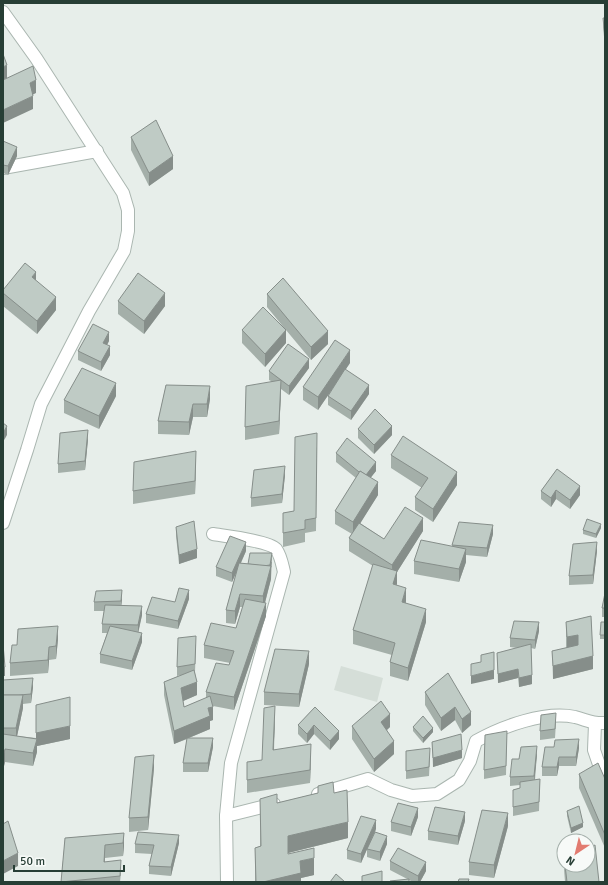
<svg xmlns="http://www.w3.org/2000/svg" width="608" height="885" font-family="Signika,sans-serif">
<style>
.built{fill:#d5ded8}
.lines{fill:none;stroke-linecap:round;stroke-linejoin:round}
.minor-casing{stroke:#aab6b0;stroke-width:14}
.minor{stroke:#fff;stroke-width:12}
.wall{fill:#a4afa9}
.shaded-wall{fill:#868e8a}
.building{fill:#bfcbc5;stroke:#868e8a}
</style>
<rect width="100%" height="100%" fill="#e7eeea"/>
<path class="built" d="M341 666 383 678 377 702 334 690Z"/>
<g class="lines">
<g class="minor-casing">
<g id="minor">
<path d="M3 12 36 58 123 193 128 210V231L124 251 89 311 41 404 27 450 3 523"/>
<path d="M3 168 97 151"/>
<path d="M213 534C225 536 269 541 276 549 281 556 282 564 284 572L231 763 226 816 227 882"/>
<path d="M595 724 594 750 605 782"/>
<path d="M318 794 368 779 391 790 412 796 437 794 459 780 470 761 476 741C503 726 544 711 575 717 587 720 592 724 605 723"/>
<path d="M226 816 274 804"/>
</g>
</g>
<use href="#minor" class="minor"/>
</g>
<g class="wall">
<path d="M603 18H605V46L603 27Z"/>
<path d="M131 137 173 169 149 186 131 150Z"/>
<path d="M3 141 17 156 8 175 3 173Z"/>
<path d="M36 281 56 310 37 334 3 306V290Z"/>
<path d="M267 294 328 344 311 360 286 330V343L265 367 242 343V330L285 329 267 307Z"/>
<path d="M118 301 165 306 144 334 118 314Z"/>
<path d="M109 341 107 345 110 355 101 371 78 360V351Z"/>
<path d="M350 363 318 410 303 400V387Z"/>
<path d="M309 368 289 395 281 389 279 434 245 440V427L271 381 269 380V371Z"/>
<path d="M166 385 210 399 207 417H193L189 435 158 434V421Z"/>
<path d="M369 394 351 420 328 405V396Z"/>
<path d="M116 396 99 429 64 413V400Z"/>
<path d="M358 429 392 435 374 454 358 438Z"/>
<path d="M88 439 85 470 58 473V464Z"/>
<path d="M317 446 316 531 305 533V542L283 547V513L294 511Z"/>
<path d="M336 453 376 471 370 478 378 495 360 523 384 539 423 531 397 572 396 585 406 601V603L426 622 408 681 390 676V662L392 655 353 644V630L373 566 349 551V538L352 534 335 524V511L356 478 336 462Z"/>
<path d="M391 455 457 485 433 522 415 510V497L422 488 391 468Z"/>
<path d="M196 464 195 494 133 504V491Z"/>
<path d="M557 469 580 495 570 509 556 499 551 507 541 499V491Z"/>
<path d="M285 475 282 503 251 507V498Z"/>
<path d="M176 527 197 558 179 564 176 536Z"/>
<path d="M601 528 596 538 583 534V530Z"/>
<path d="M493 534 487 557 466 555V562L459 582 414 574V561L452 546V545Z"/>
<path d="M246 551 241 563 248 564 272 562 271 568V579L265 603 266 616 234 710 213 706V720L210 721V729L189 738 213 747 208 772H183V763L187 739 174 744 164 695V682L181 675 177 676V667L196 644 195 672 197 695 183 701 184 707 206 698V692L229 665 230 663 204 658V645L236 628 243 607H240L235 624 226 623V610L236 573 232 582 216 576V567Z"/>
<path d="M597 551 593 584 569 585V576Z"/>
<path d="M605 593V617H602V608Z"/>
<path d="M122 599 121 605 142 615 138 632 142 642 132 670 100 663V654L107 633H102V624L104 611H94V602Z"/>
<path d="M189 599 178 629 146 623V614L175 602Z"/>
<path d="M591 616 593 669 553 679 552 651 566 648V622Z"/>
<path d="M605 622V639H600V635Z"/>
<path d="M539 631 535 649 531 648 532 684 519 687 518 678 498 683 497 653 517 648 510 647V638Z"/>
<path d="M58 639 56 659 49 660 48 673 10 676V663Z"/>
<path d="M309 664 299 707 264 705V692Z"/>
<path d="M448 673 471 725 462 733 455 720 441 731 425 705V692Z"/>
<path d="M3 680 33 687 31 703 23 704V708L17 736 36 738V705L70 739 37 746V752L33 766 5 762 3 770Z"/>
<path d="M315 707 339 739 330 750 314 734 307 743 298 734V725Z"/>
<path d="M275 719 274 750 311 757 310 783 247 793V780L262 760Z"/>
<path d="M556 722 555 738 540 740V731Z"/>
<path d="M352 726 390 727 387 730 394 754 374 772 352 739Z"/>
<path d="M413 727 433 732 423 743 413 731Z"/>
<path d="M507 731 506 775 484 779V770Z"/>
<path d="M432 742 462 758 433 767Z"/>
<path d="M545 747 579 748 576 766H559L557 776H542V767Z"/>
<path d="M406 751 430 757 429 776 406 779Z"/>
<path d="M537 754 535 780 540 779 539 811 513 816V790L520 788V785L510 786V777L519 759Z"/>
<path d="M154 768 148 830 129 832V818Z"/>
<path d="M579 774 605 779V848L579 788Z"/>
<path d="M318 786 334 793 348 838 288 853V854L314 875 301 878V882H255V848L260 846V799L277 803 318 793Z"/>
<path d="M567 811 583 827 571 833 567 816Z"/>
<path d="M418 817 411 836 391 831V822Z"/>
<path d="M465 821 458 845 428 840V831Z"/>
<path d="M508 826 494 878 469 875V862Z"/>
<path d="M376 829 375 832 387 844 380 861 367 857V849L361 863 347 859V850Z"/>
<path d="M124 833V846L123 856 105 858V862L121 873 120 882H61L65 838Z"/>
<path d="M179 843 171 876 149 874V866L152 854 135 853V844Z"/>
<path d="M564 856V865H588L599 882H565L564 869Z"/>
<path d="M390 861 426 871 420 882H413L390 870Z"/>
</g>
<g class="shaded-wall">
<path d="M7 65V78L3 80V67Z"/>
<path d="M36 80V93L30 96V83Z"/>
<path d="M33 96V109L3 123V110Z"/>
<path d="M17 147V156L8 175V166Z"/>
<path d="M173 156V169L149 186V173Z"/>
<path d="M36 272V285L32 277Z"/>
<path d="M165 293V306L144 334V321Z"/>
<path d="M56 297V310L37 334V321Z"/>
<path d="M286 330V343L265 367V354Z"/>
<path d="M328 331V344L311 360V347Z"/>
<path d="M109 332V341L103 352V343Z"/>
<path d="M110 346V355L101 371V362Z"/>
<path d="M350 350V363L318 410V397Z"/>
<path d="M309 359V368L289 395V386Z"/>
<path d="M281 380V393L279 434V421Z"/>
<path d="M116 383V396L99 429V416Z"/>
<path d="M369 385V394L351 420V411Z"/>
<path d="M210 386V399L207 417V404Z"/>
<path d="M193 404V417L189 435V422Z"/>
<path d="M7 426V435L3 442V433Z"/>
<path d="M392 426V435L374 454V445Z"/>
<path d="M88 430V439L85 470V461Z"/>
<path d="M196 451V464L195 494V481Z"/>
<path d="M376 462V471L365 485V476Z"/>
<path d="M285 466V475L282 503V494Z"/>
<path d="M457 472V485L433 522V509Z"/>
<path d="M378 482V495L353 535V522Z"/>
<path d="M580 486V495L570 509V500Z"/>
<path d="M556 490V499L551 507V498Z"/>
<path d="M423 518V531L397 572V584L393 597 392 565Z"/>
<path d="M601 524V528L596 538V534Z"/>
<path d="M493 525V534L487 557V548Z"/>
<path d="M246 542V551L232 582V573Z"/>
<path d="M597 542V551L593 584V575Z"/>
<path d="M197 549V558L179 564V555Z"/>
<path d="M466 549V562L459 582V569Z"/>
<path d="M272 553 271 579 263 610V596L270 570V565Z"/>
<path d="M406 588V601L402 615V602Z"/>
<path d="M122 590V599L121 610V601Z"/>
<path d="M189 590V599L178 629V621Z"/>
<path d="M240 594V607L235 624V611Z"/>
<path d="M266 603V616L234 710V697Z"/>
<path d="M142 606V615L138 634V625Z"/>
<path d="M426 609V622L408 681V668Z"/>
<path d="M539 622V631L535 649V640Z"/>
<path d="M58 626V639L56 659V646Z"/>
<path d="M142 633V642L132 670V661Z"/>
<path d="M578 635V648L567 651V637Z"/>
<path d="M49 647V660L48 673V660Z"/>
<path d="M309 651V664L299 707V694Z"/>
<path d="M593 656V669L553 679V666Z"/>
<rect x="3" y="667" width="2" height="9"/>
<path d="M518 669V678L498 683V674Z"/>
<path d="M494 670V679L471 684V676Z"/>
<path d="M532 675V684L519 687V678Z"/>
<path d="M33 678V687L31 703V694Z"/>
<path d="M197 682V695L181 702V688Z"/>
<path d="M23 695V708L16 741V728Z"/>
<path d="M275 706V719L273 763V750Z"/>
<path d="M213 707V720L210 721V729L174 744V731L208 708Z"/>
<path d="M455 707V720L441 731V718Z"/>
<path d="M471 712V725L462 733V719Z"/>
<path d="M390 714V727L381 735V722Z"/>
<path d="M314 725V734L307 743V734Z"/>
<path d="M70 726V739L37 746V752L33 766V753L36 743V733Z"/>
<path d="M433 728V732L423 743V738Z"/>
<path d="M339 731V739L330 750V741Z"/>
<path d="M213 738V747L208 772V763Z"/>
<path d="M579 739V748L576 766V757Z"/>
<path d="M394 741V754L374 772V759Z"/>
<path d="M311 744V757L310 783V770Z"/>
<path d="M537 746V754L534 784V776Z"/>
<path d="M5 749V762L3 770V757Z"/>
<path d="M462 750V758L433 767V758Z"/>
<path d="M154 755V768L148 830V817Z"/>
<path d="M559 757V766L557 776V767Z"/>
<path d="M418 808V817L411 836V827Z"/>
<path d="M465 812V821L458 845V836Z"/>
<path d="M508 813V826L494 878V865Z"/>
<path d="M376 820V829L361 863V854Z"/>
<path d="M348 822V838L288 853V836Z"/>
<path d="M583 823V827L571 833V828Z"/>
<path d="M124 833V846L123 856V843Z"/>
<path d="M179 835V843L171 876V867Z"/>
<path d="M387 836V844L380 861V852Z"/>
<path d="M105 845V858L104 875V862Z"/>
<path d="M18 853V866L3 874V861Z"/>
<path d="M314 858V875L301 878V882H263L300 861Z"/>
<path d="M426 862V871L420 882H418V876Z"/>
</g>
<g class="building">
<path d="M603 18H605V37Z"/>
<path d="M3 54 7 65 3 67Z"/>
<path d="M33 66 36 80 30 83 33 96 3 110V80Z"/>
<path d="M156 120 173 156 149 173 131 137Z"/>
<path d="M3 141 17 147 8 166 3 165Z"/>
<path d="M25 263 36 272 32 277 56 297 37 321 3 293V290Z"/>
<path d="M138 273 165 293 144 321 118 301Z"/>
<path d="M283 278 328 331 311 347 267 294Z"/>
<path d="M263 307 286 330 265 354 242 330Z"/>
<path d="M93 324 109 332 103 343 110 346 101 362 78 351Z"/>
<path d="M335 340 350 350 318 397 303 387Z"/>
<path d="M288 344 309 359 289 386 269 371Z"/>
<path d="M82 368 116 383 99 416 64 400Z"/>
<path d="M345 369 369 385 351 411 328 396Z"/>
<path d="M281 380 279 421 245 427 246 386Z"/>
<path d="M166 385 210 386 207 404H193L189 422 158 421Z"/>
<path d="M375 409 392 426 374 445 358 429Z"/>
<path d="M3 423 7 426 3 433Z"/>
<path d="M88 430 85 461 58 464 60 433Z"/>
<path d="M317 433 316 518 305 520V529L283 533V513L294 511 295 437Z"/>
<path d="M403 436 457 472 433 509 415 497 428 478 391 455Z"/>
<path d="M347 438 376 462 366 475 360 471 359 472 336 453Z"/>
<path d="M196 451 195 481 133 491 134 462Z"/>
<path d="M285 466 282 494 251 498 254 470Z"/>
<path d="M557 469 580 486 570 500 556 490 551 498 541 491Z"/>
<path d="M360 471 378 482 353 522 335 511Z"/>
<path d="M405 507 423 518 392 565 349 538 359 523 384 539Z"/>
<path d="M587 519 601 524 596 534 583 530Z"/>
<path d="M194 521 197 549 179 555 176 527Z"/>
<path d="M459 522 493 525 487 548 452 545Z"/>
<path d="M230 536 246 542 232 573 216 567Z"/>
<path d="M421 540 466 549 459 569 414 561Z"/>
<path d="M597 542 593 575 569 576 573 544Z"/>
<path d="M250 553H272L270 565 263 566 248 564Z"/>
<path d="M239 563 271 566 263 596 240 594 235 611 226 610Z"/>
<path d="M373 564 397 571 393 584 406 588 402 602 426 609 408 668 390 662 395 643 353 630Z"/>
<path d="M179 588 189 590 178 621 146 614 152 597 175 602Z"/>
<path d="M122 590 121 601 94 602 96 591Z"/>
<path d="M605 593V608H602Z"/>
<path d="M245 599 266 603 234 697 206 692 216 663 229 665 234 651 204 645 211 623 236 628Z"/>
<path d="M105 605 142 606 138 625 102 624Z"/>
<path d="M591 616 593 656 553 666 552 651 578 645V635L567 637 566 622Z"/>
<path d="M514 621 539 622 535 640 510 638Z"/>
<path d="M601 622H605V635H600Z"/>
<path d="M58 626 56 646 49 647 48 660 10 663 12 645H17L18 629Z"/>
<path d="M110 626 142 633 132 661 100 654Z"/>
<path d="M196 636 195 664 177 667 178 638Z"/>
<path d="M3 644 5 667H3Z"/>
<path d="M531 644 532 675 519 678 518 669 498 674 497 653Z"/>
<path d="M275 649 309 651 299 694 264 692Z"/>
<path d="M494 652V670L471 676V664L481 662V655Z"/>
<path d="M194 670 197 682 181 688 184 707 210 696 213 707 208 708 210 716 174 731 164 682Z"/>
<path d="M448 673 471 712 462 719 455 707 441 718 425 692Z"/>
<path d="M33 678 31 694 19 695H3V680Z"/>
<path d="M3 695H23L16 728H3Z"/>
<path d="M70 697V726L36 733V705Z"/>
<path d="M381 701 390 714 381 722 394 741 374 759 352 726Z"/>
<path d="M275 706 273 750 311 744 310 770 247 780V762L262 760 264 708Z"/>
<path d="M315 707 339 731 330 741 314 725 307 734 298 725Z"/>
<path d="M556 713 555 729 540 731 541 715Z"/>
<path d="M423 716 433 728 423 738 413 727Z"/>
<path d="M507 731 506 766 484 770 485 735Z"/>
<path d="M3 734 37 739 33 753 5 749 3 757Z"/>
<path d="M461 734 462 750 433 758 432 742Z"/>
<path d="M187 738H213L208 763H183Z"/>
<path d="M579 739 576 757H559L557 767H542L545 747H554L555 740Z"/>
<path d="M537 746 534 776 510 777 512 759H519L521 747Z"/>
<path d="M430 748 429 767 406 771V751Z"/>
<path d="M154 755 148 817 129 818 135 757Z"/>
<path d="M598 763 605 779V835L579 774Z"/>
<path d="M540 779 539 802 513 807V790L520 788V782Z"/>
<path d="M333 782 334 793 347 790 348 822 288 836V854L314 848V858L300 861 301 873 263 882H256L255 848 261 846 260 799 277 794V803L318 793V786Z"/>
<path d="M398 803 418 808 411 827 391 822Z"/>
<path d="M579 806 583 823 571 828 567 811Z"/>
<path d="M435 807 465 812 458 836 428 831Z"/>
<path d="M482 810 508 813 494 865 469 862Z"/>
<path d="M361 816 376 820 361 854 347 850Z"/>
<path d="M8 821 18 853 3 861V824Z"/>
<path d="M138 832 179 835 171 867 149 866 154 845 135 844Z"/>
<path d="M375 832 387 836 380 852 367 849Z"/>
<path d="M124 833 123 843 105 845 104 862 121 860 120 876 61 882 65 838Z"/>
<path d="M595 845 599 882H567L565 865H588V848Z"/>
<path d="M398 848 426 862 418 876 390 861Z"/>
<path d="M382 871V882H362V876Z"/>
<path d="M336 874 345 882H330Z"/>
<path d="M409 879V882H390V881Z"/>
<path d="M459 879H469L468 882H458Z"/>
</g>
<rect width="608" height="885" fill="none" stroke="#273e35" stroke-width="8"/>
<g transform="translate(576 853) rotate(215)"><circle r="19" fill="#f7faf8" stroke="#a4afaa"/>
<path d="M0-3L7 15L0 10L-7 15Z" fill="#e27b70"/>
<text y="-6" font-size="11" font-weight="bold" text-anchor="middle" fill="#273e35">N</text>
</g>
<path d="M14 865v6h110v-6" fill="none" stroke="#273e35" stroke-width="2"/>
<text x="20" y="865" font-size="12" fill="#273e35" stroke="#f7faf8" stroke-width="3" paint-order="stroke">50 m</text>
</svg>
